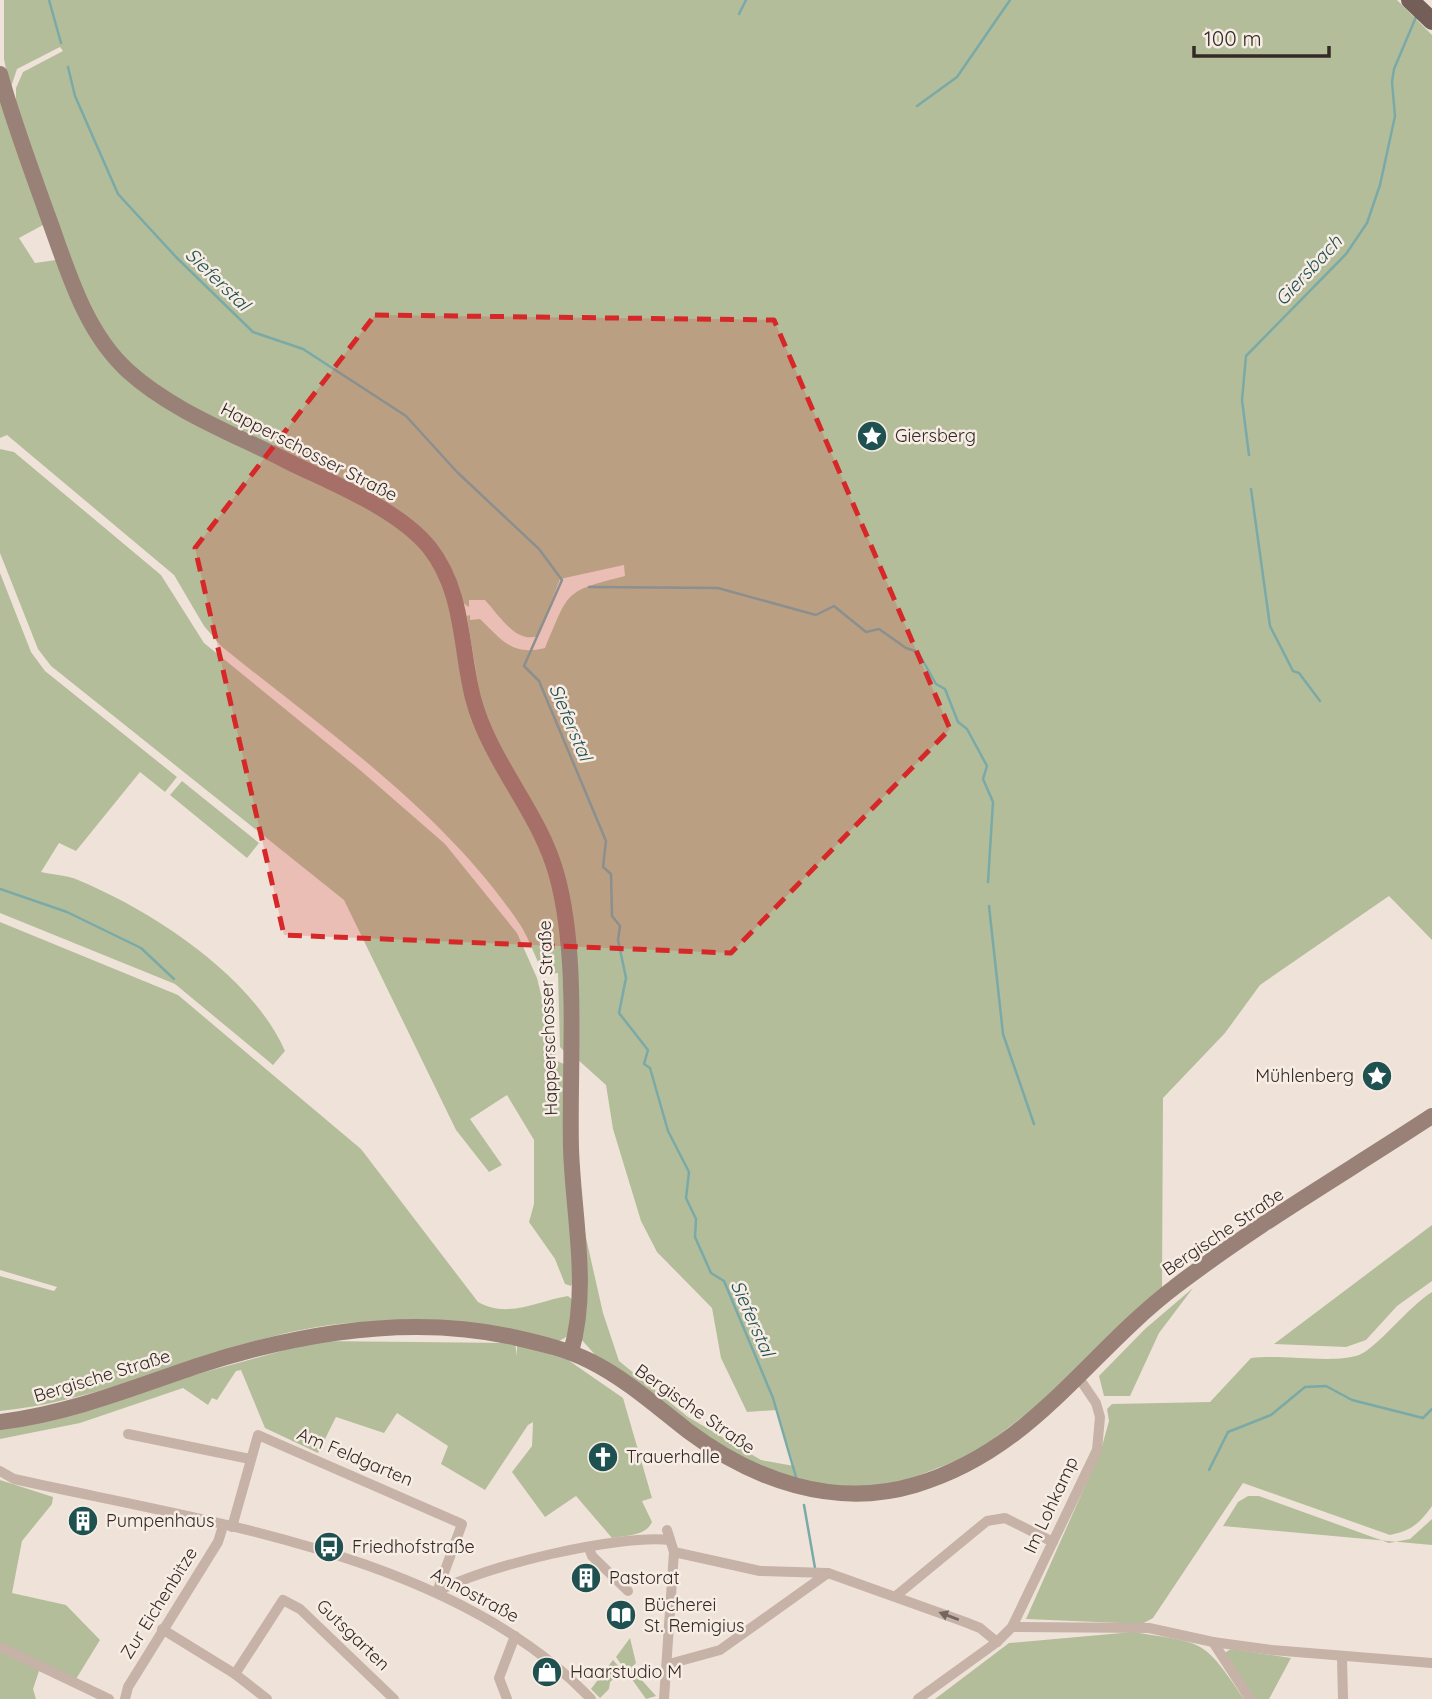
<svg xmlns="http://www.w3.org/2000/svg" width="1432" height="1699" font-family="Quicksand,sans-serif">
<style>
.green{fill:#b4bd9a;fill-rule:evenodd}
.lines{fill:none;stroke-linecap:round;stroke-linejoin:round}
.stream{stroke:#79aaa8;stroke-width:2.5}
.street{stroke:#c6b2a6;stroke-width:10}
.secondary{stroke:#9a8177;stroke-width:16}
.primary{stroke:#745f58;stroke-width:18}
.oneway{fill:#756760}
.marked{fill:#d62828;fill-opacity:0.2;stroke:#d62828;stroke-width:5;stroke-dasharray:14 9;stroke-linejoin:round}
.labels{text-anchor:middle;stroke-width:5;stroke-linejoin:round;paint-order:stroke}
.poi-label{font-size:18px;fill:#332926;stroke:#f7ede4;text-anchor:start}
.street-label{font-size:18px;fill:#332926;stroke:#f7ede4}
.water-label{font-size:19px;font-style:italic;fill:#1f5151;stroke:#f7ede4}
</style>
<rect width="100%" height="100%" fill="#efe3d9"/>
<g class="green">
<path d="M4 0H1397L1432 35V940L1389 896 1260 985 1225 1033 1163 1098 1162 1290 1069 1381 974 1454 904 1481 843 1492 795 1480 726 1451 599 1359 580 1338 582 1220 603 1313 619 1361 688 1417 761 1460 794 1466 777 1410 747 1412 721 1358 712 1308 657 1252 641 1221 613 1129 606 1085 576 1058 566 886 483 715 467 616 470 615V620L480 619C503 641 512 656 545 648 570 590 563 592 625 576L624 565 560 579 538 636C516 644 499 615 485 600H469V607L463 603 428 541 159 389 113 348 88 307 16 111V88L23 72 63 51 60 47 17 69 10 90 4 59Z"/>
<path d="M0 95 111 360 384 517 421 547 447 589 468 697 542 844 562 923 564 1051 560 1047 558 973 544 975C536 959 530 941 521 926 445 812 326 731 221 646L204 626 174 575 7 435 0 438ZM43 225 56 260 35 263 19 238Z"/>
<path d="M0 449 14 452 161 575 204 643 360 770 445 844 517 933 537 978 557 1061 564 1064 574 1278 571 1286 565 1284 555 1259 529 1222 534 1204V1140L507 1095 470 1119 502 1165 489 1172 456 1130 344 900 51 666 38 649 0 553Z"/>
<path d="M0 573 31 652 45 671 177 777 165 792 140 772 76 851 59 843 41 872C53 875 67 875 78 880 153 911 252 976 285 1051L273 1065 175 984 0 913Z"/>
<path d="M182 781 259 843 247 858 170 795Z"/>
<path d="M0 922 178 995 361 1149 478 1302C508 1319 537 1301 568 1296L573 1300 568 1336 559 1341C479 1329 398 1313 317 1327 209 1345 109 1401 0 1411V1276L54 1291 57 1287 0 1270Z"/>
<path d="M1432 1225V1281L1397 1306 1366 1340 1346 1347 1274 1344Z"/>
<path d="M1193 1288 1159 1333 1130 1396H1104L1099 1376 1145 1329Z"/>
<path d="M1432 1292V1506C1420 1523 1411 1531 1390 1535L1243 1483 1153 1618 1142 1624 1026 1619 1101 1450 1109 1421 1107 1409 1112 1404 1210 1402 1251 1358C1282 1354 1334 1364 1359 1355 1377 1348 1408 1307 1432 1292Z"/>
<path d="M318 1341 515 1343 517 1356V1344L568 1360 623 1398 652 1498 642 1501 652 1522C646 1536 627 1535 612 1538L576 1496 545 1517 512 1472 532 1446 533 1422 528 1425 485 1490 441 1464 448 1446 397 1413 384 1433 336 1417 318 1453 265 1428 241 1370 236 1371 217 1400 212 1398 208 1405 183 1388 80 1423 0 1439V1428Z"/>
<path d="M0 1480 53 1497 52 1504 22 1541 12 1593 66 1605 100 1640 76 1679 40 1668 33 1689 36 1699H0Z"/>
<path d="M1248 1496H1259L1389 1543 1410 1539 1432 1519V1545L1223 1526 1238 1502Z"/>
<path d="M1133 1632C1205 1644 1202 1637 1244 1699H935L1009 1643Z"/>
<path d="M630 1638 636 1663 631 1668 656 1696 646 1699 616 1657Z"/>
<path d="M1231 1649 1291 1658 1269 1699H1254L1225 1657 1226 1652Z"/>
<path d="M613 1660 623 1671 610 1682 609 1689 600 1698 591 1689Z"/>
</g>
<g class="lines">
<g class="stream">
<path d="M49 0 61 43"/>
<path d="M739 14 746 0"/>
<path d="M68 67 75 96 118 194 176 257 253 332 303 349 406 416 457 472 539 549 562 580 524 666 539 681 606 841 603 867 611 874 612 916 620 926 618 940 626 978 619 1013 648 1050 644 1064 650 1068 668 1131 689 1172 686 1198 696 1219 695 1237 711 1273 724 1281 773 1398 796 1477"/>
<path d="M917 106 957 77 1010 0"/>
<path d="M1249 455 1242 400 1246 356 1346 254 1367 223 1380 185 1395 116 1392 82 1394 69 1416 17"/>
<path d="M1251 489 1270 626 1293 671 1299 673 1320 701"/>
<path d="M589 587 718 588 816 615 834 606 866 632 879 629 906 648 918 652 936 684 945 689 958 722 967 729 987 766 983 779 993 802 988 882"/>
<path d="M0 889 67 912 141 948 174 979"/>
<path d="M989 906 1003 1034 1034 1124"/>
<path d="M1209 1470 1228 1432 1271 1415 1305 1387 1326 1386 1352 1400 1423 1418 1432 1409"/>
<path d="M804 1505 815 1568"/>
</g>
<g class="street">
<path d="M128 1434 250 1459"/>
<path d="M0 1471 14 1479C202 1521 454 1554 591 1699"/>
<path d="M232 1527 258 1435 462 1524 437 1592"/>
<path d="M589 1548 592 1556 628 1591"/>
<path d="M674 1552 760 1571 828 1573 965 1622 980 1628 997 1642"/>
<path d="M437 1592C483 1566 618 1534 670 1540"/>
<path d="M897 1595 987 1521 1005 1518 1053 1542"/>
<path d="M1012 1627 1149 1628 1213 1642 1272 1650 1432 1663"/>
<path d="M162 1629 235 1674 267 1699"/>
<path d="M1213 1642 1250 1699"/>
<path d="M0 1647 109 1699"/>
<path d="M1342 1658 1343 1699"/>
<path d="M669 1664 720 1650 828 1573"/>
<path d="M235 1674 283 1600 300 1609 394 1699"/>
<path d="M125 1699 128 1687 218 1542 223 1526"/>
<path d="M507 1699 499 1678 515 1636"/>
<path d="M664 1699 674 1552 667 1530"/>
<path d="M918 1699 997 1642 1012 1627 1097 1450 1100 1417 1096 1403 1079 1378"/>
</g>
<g class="secondary">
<path d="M0 74C13 121 30 166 46 211 67 267 83 330 128 371 172 411 234 434 287 461 331 483 397 508 429 547 464 591 460 646 473 698 490 763 540 812 557 876 579 956 569 1064 571 1148 573 1215 590 1287 571 1352"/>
<path d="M0 1422C67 1414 130 1389 194 1367 294 1334 408 1314 513 1337 539 1343 566 1349 590 1361 626 1379 656 1406 688 1431 753 1480 834 1509 915 1485 1033 1450 1085 1355 1176 1286 1257 1224 1347 1172 1432 1116"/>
</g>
<path class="primary" d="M1410 0 1432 21"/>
</g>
<defs><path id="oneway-solid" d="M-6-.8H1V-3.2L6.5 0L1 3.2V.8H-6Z" transform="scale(1.75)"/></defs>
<use class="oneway" href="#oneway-solid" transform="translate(949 1616) rotate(-159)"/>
<path class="marked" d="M375 315 774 320 950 729 731 953 284 935 195 548Z"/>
<defs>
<g id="sight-disc" transform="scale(1.575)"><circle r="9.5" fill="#1f5151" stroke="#f7ede4"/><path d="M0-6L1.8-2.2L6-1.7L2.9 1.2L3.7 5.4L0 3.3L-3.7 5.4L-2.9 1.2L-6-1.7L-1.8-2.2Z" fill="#fff"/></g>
<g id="church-disc" transform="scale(1.575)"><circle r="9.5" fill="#1f5151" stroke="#f7ede4"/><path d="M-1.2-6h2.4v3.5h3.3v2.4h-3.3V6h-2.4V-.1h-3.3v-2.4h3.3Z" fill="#fff"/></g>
<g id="building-disc" transform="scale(1.575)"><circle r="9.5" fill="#1f5151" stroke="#f7ede4"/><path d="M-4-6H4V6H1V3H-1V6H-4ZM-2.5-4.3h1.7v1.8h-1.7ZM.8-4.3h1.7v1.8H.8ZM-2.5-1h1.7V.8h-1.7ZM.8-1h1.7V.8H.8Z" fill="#fff"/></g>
<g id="bus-disc" transform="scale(1.575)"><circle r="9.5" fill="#1f5151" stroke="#f7ede4"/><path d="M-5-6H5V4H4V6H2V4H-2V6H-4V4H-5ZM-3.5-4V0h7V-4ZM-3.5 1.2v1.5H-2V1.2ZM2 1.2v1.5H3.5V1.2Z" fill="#fff"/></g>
<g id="library-disc" transform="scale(1.575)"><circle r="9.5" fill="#1f5151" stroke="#f7ede4"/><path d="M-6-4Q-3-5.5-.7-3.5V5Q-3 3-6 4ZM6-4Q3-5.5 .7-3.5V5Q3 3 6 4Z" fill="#fff"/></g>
<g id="shop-disc" transform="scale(1.575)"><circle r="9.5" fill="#1f5151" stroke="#f7ede4"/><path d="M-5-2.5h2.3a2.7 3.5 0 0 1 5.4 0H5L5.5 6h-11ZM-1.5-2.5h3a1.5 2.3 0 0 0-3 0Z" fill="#fff"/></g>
</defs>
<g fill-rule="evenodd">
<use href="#sight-disc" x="872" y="436"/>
<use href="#sight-disc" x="1377" y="1076"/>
<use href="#church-disc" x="603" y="1457"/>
<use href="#building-disc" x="83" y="1521"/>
<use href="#bus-disc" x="329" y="1547"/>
<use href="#building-disc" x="586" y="1578"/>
<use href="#library-disc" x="621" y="1615"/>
<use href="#shop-disc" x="547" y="1672"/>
</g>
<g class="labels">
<g class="poi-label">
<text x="895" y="442">Giersberg</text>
<text x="1354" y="1082" text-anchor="end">Mühlenberg</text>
<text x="626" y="1463">Trauerhalle</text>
<text x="106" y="1527">Pumpenhaus</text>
<text x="352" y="1553">Friedhofstraße</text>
<text x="609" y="1584">Pastorat</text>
<text x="644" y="1611">Bücherei<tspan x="644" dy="21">St. Remigius</tspan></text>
<text x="570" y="1678">Haarstudio M</text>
</g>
<g class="street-label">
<text transform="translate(309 452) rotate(27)" y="6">Happerschosser Straße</text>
<text transform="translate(548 1018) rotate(-92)" y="6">Happerschosser Straße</text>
<text transform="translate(1223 1232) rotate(-34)" y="6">Bergische Straße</text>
<text transform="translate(102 1376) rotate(-17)" y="6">Bergische Straße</text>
<text transform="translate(695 1409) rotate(35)" y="6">Bergische Straße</text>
<text transform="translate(355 1457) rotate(23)" y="6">Am Feldgarten</text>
<text transform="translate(1051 1505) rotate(-65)" y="6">Im Lohkamp</text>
<text transform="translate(475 1595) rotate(28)" y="6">Annostraße</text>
<text transform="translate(159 1603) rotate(-58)" y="6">Zur Eichenbitze</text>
<text transform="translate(353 1635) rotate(44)" y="6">Gutsgarten</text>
</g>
<g class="water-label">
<text transform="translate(1308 270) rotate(-47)" y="7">Giersbach</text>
<text transform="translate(218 279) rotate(44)" y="7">Sieferstal</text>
<text transform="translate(571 722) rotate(67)" y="7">Sieferstal</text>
<text transform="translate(753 1318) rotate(66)" y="7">Sieferstal</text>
</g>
</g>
<path d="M1194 46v10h135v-10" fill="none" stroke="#332926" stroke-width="3.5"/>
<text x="1204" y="46" font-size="21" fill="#332926" stroke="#f7ede4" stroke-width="5" paint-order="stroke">100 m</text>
</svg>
